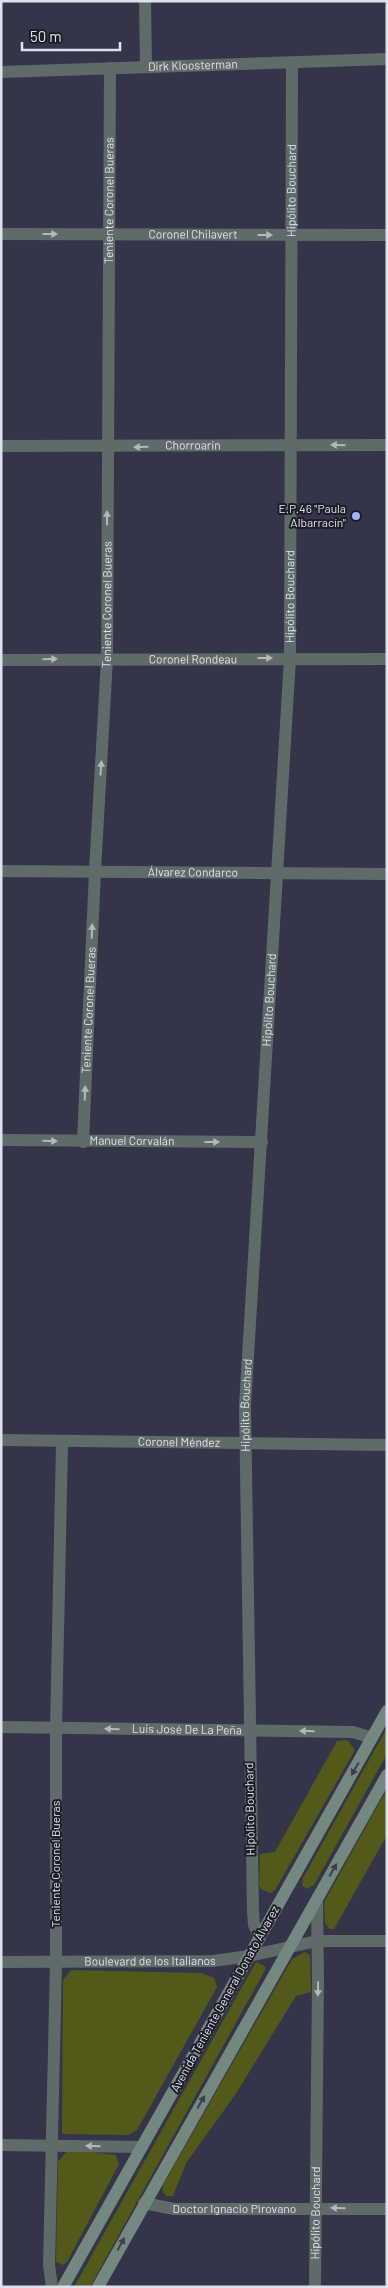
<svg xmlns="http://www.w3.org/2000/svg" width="388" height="2288" font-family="Barlow,sans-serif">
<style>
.grass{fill:#535918}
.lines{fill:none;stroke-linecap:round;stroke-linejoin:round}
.street{stroke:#5f6b68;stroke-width:12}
.secondary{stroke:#748882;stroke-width:12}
.oneway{fill:#b3b8bf}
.oneway2{fill:#3b4247}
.poi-dot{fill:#9ab5fd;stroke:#1d1d27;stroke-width:2}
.labels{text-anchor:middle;stroke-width:4;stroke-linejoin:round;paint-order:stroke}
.street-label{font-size:12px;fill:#e0e1ee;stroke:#1d1d27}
.poi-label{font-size:12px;fill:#e0e1ee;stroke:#1d1d27;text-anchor:end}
</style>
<rect width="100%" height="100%" fill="#343549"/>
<g class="grass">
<path d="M387 1728V1754L314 1885 306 1889 302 1885 303 1878Z"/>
<path d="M347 1740 355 1750 275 1890 270 1893 261 1889 259 1885 260 1854 275 1852 337 1741Z"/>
<path d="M387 1789V1835L334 1929H329L325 1923 324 1902Z"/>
<path d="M305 1952 310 1955 311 1992 296 1996 235 2095 186 2163 173 2196H166L162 2190 163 2185 292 1959Z"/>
<path d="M256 1962 266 1967 264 1972 90 2287H74Z"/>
<path d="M71 1970 201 1973 214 1978 217 1987 137 2130 129 2135 62 2134 63 1980Z"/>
<path d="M68 2150 116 2155 119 2164 67 2262 63 2265 56 2262 58 2162Z"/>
</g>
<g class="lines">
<g class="street">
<path d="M145 1 146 67"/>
<path id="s1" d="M1 72 387 59"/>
<path id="s2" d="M1 234 387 235"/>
<path id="s3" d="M1 446 387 445"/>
<path id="s4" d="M1 660 387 659"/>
<path id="s5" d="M1 871 387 874"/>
<path id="s6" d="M1 1140 262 1142"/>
<path id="s7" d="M83 1142 95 871 107 659 110 68"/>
<path id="s8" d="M1 1440 387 1445"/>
<path id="s9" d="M1 1727 353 1732 372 1738"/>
<path id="s10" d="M259 1936 254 1925 253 1911 245 1406 290 658 292 63"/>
<path id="s11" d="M1 1962 213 1961 249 1956 317 1941H387"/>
<path d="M1 2145 142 2147"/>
<path id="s12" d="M144 2203 174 2209H387"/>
<path d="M52 2287 49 2265 56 1964V1728L62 1442"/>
<path id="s13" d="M315 2287 318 1980 317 1899"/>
</g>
<g class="secondary">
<path d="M63 2287 387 1711"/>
<path d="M98 2287 387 1775"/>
</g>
</g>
<defs><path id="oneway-solid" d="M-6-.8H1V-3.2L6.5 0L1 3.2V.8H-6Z" transform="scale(1.25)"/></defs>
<g class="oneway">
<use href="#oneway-solid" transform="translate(50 234)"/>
<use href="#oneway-solid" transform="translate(265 235)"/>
<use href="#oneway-solid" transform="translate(338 445) rotate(-179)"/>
<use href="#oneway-solid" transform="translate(141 447) rotate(179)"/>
<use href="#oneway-solid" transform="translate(107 518) rotate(-90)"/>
<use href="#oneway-solid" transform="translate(265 658)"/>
<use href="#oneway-solid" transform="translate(50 659) rotate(-1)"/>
<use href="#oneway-solid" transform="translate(101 768) rotate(-86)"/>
<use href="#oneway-solid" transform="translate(92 931) rotate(-88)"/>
<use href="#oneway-solid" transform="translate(85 1093) rotate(-88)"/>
<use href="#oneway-solid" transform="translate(50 1141) rotate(1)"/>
<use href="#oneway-solid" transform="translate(212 1142)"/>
<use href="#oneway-solid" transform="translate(112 1729) rotate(-179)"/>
<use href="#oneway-solid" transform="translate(307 1731) rotate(-179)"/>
<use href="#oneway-solid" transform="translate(318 1989) rotate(91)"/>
<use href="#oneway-solid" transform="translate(93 2146) rotate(-179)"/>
<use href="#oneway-solid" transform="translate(338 2208) rotate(-179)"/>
</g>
<g class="oneway2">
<use href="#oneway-solid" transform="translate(355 1769) rotate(120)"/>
<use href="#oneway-solid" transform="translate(333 1870) rotate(-61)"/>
<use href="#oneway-solid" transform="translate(201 2102) rotate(-61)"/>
<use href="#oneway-solid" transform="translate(121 2244) rotate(-61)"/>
</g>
<circle class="poi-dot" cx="356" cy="516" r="5"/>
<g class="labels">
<g class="street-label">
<text dy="4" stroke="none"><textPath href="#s1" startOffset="192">Dirk Kloosterman</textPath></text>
<text dy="4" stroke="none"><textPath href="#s10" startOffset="1748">Hipólito Bouchard</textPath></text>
<text dy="4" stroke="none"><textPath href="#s7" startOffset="942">Teniente Coronel Bueras</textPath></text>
<text dy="4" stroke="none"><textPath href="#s2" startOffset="192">Coronel Chilavert</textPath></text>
<text dy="4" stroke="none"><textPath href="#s3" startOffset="192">Chorroarin</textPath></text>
<text dy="4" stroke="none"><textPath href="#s10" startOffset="1342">Hipólito Bouchard</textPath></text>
<text dy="4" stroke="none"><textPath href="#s7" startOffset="538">Teniente Coronel Bueras</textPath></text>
<text dy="4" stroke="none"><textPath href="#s4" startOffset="192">Coronel Rondeau</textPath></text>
<text dy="4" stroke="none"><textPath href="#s5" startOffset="192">Álvarez Condarco</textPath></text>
<text dy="4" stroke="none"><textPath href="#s10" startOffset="938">Hipólito Bouchard</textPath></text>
<text dy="4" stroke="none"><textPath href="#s7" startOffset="132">Teniente Coronel Bueras</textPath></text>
<text dy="4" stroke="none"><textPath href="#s6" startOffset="131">Manuel Corvalán</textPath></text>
<text dy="4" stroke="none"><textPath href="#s10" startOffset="532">Hipólito Bouchard</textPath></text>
<text dy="4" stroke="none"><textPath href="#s8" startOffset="178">Coronel Méndez</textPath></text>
<text dy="4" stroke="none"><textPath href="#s9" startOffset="186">Luis José De La Peña</textPath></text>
<text transform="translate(250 1809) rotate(-91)" y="4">Hipólito Bouchard</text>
<text transform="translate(56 1864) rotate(-90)" y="4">Teniente Coronel Bueras</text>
<text dy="4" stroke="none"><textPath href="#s11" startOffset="149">Boulevard de los Italianos</textPath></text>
<text transform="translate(225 1999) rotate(-61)" y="4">Avenida Teniente General Donato Álvarez</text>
<text dy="4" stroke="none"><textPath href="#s12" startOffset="91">Doctor Ignacio Pirovano</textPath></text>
<text dy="4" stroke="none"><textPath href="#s13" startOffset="74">Hipólito Bouchard</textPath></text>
</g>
<g class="poi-label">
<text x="346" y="513">E.P.46 "Paula<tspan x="346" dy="14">Albarracín"</tspan></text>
</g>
</g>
<rect width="388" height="2288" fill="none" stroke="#e0e1ee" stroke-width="5"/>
<path d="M22 42v8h98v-8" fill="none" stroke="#e0e1ee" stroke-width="2.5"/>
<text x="30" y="42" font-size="15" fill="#e0e1ee" stroke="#1d1d27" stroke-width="4" paint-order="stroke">50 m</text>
</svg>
